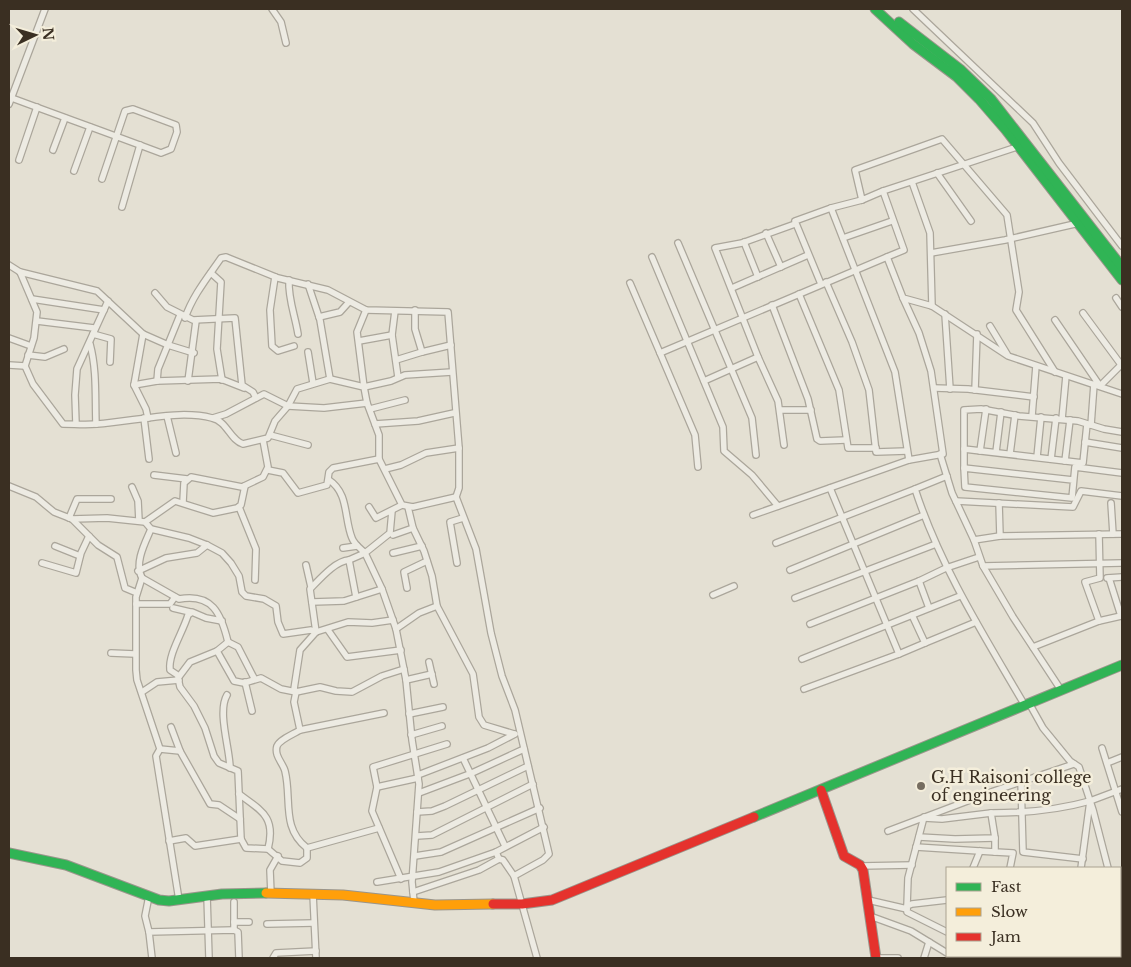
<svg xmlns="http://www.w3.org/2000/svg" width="1131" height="967" font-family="'Libre Baskerville',serif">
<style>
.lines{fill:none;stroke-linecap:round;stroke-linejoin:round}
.street-casing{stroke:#aba69b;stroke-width:8}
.fast-casing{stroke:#9a958b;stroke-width:11}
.slow-casing{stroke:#9a958b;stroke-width:11}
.jam-casing{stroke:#9a958b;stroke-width:11}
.street{stroke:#edebe3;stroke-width:5.5}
.fast{stroke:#30b455;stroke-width:9}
.slow{stroke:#ff9f0a;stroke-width:9}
.jam{stroke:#e5322d;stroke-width:9}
.poi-dot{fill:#766d60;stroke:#f4eedb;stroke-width:2}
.labels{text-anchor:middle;stroke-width:5;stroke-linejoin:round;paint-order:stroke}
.poi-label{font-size:16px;fill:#3a2f22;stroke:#f4eedb;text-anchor:start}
</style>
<rect width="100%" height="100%" fill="#e4e0d3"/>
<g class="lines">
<g class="street-casing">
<g id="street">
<path d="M272 9 281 22 286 43"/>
<path d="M913 9 1033 123 1059 163 1122 246"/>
<path d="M9 97C60 116 111 134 161 153L171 149 177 132 176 125 133 109 125 111 102 179"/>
<path d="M9 104 45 9"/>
<path d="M53 150 65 118"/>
<path d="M19 160 37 107"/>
<path d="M74 171 90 127"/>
<path d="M937 173 971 221"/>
<path d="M912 182 930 233 932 306"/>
<path d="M883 191 862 200 855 170 942 139 1007 215 1019 292 1016 310 1055 372"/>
<path d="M862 200 831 208 895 372 909 460 943 454 931 371 919 333 903 298"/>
<path d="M122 207 140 145"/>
<path d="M766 233 781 267"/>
<path d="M843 238 892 221"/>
<path d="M744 242 758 277"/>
<path d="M678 243 752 418 756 455"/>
<path d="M931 253 1005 240 1079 223"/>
<path d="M652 257 723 427 724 451 752 475 778 506"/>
<path d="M887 257 904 250 883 191 1020 146"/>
<path d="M9 265 20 272 37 312 34 338 25 366 33 384 63 424C74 424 86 425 97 424 132 422 178 409 212 418 227 421 230 440 243 444L268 438 275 421 288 406 297 389 330 379 364 387 367 403 379 435V459L402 505 413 507 456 497"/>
<path d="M20 272 97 291 143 334 168 345 194 353"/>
<path d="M211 273 221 282 217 349 222 380"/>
<path d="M275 277 270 310 272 346 278 351 294 346"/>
<path d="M289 280C288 299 295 315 298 334"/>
<path d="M826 282 852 342 869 390 876 452 907 451"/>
<path d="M630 283 660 353"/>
<path d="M308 284 320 320 330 379"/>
<path d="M821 284 795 221 831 208"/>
<path d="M732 288 808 255"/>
<path d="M155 293 167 307 193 320 235 318 242 385 253 392 256 398"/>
<path d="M799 294 839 390 848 448H876"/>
<path d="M1116 298 1122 307"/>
<path d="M32 299 104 310"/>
<path d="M772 305 808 399 817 439 820 441 846 440"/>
<path d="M366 310 357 332 364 387 391 381 405 375 452 372"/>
<path d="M415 310V329L422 352 451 345"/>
<path d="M395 311 392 335 398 377"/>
<path d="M1083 313 1122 366"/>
<path d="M945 314 950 389"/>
<path d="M319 317 340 312 349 302"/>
<path d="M185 318C193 295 208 277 221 258L226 257 278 278 328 290 366 310 448 312 459 448V488L456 497 476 549 491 633 502 676 515 710 549 854 543 860 514 876 537 958"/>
<path d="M1055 320 1100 386 1122 364"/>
<path d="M37 321 94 328"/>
<path d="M990 326 1007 354"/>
<path d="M93 334 111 339 110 362"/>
<path d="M143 334 134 385 146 409 148 418"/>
<path d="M9 338 31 346"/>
<path d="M359 341 392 335"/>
<path d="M90 344C97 370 95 397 96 424"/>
<path d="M308 352 313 383"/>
<path d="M28 355 45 357 64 349"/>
<path d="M396 360 422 352"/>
<path d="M9 365 25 366"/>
<path d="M157 381 158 369 180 315"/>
<path d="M188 381 196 321"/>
<path d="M704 381 758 357"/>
<path d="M134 385 157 381 221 379 244 388"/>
<path d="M934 388 968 389 1034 397"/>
<path d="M975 390 977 334"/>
<path d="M370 409 405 400"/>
<path d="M781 410H811"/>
<path d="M167 416 176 453"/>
<path d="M1032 416 1036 366"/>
<path d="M144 418 149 459"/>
<path d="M213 418 226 414 264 394 288 406 324 408 367 403"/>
<path d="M1062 419 1066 376"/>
<path d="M76 424 75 395 77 369 108 301"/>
<path d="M375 424 418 421 454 413"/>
<path d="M1087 424 1083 463 964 449V410L981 409 1019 416 1078 421 1104 429 1122 432"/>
<path d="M1091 425 1094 384"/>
<path d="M270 435 308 445"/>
<path d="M1085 442 1122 448"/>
<path d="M784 445 778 401 758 357 715 248 742 243 795 224"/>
<path d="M964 449V468"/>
<path d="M980 451 986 409"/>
<path d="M996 452 1001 412"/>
<path d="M940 454 952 493 974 540 1000 536 1122 534"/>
<path d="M1010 454 1015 415"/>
<path d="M1037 457 1041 417"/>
<path d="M1051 459 1056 418"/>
<path d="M1065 461 1070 420"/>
<path d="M698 467 695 435 660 353 887 257 903 298 932 306 1008 356 1122 394"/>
<path d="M385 469 401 465 426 453 459 448"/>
<path d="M268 470 283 473 298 493 327 485 329 472 333 468 379 459"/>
<path d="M154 475 187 479"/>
<path d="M947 476 915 489C940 566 983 634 1024 704"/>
<path d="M329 480C349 493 344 519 352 538 354 544 361 549 365 553L349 560"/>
<path d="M1073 480 964 468 965 487 1072 498 1075 467 1122 473"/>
<path d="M9 486 36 497 54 512 72 519 107 518 145 522 151 529 189 538 207 545 222 553 231 563 239 576 242 592 246 596 264 599 276 606 278 622 283 634 311 630 316 632"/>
<path d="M132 487 138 501 139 521"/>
<path d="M956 501 1073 507 1081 491 1122 496"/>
<path d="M183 502 184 483 191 477 242 487 263 477 268 467 263 440"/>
<path d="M999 503 1000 536"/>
<path d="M1111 503 1113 534"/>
<path d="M239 507 256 549 255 580"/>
<path d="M369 507 376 518 402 505"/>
<path d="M408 507 413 528 424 551 432 576 437 606 473 674 479 717 484 725 514 734"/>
<path d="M392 511 390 533 365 553 382 589 396 629 406 680 412 740 419 784 412 882 414 902"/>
<path d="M753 515 909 460"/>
<path d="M69 518 77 499H111"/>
<path d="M72 519 98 545 117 557 125 588 137 593"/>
<path d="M145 522 175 501 213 513 237 508 241 505 245 486"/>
<path d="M151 529C145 543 134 563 142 578L136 597V670L137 680 160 749 156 756 179 900"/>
<path d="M1099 534 1100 578 1085 582 1099 621 1121 616 1109 578"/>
<path d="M393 535 413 528"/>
<path d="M974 540 983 566 1122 563"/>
<path d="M776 543 915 489"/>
<path d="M55 546 80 556"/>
<path d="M343 548 357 546"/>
<path d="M393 553 422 546"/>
<path d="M42 563 76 573 81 553 89 536"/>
<path d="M457 563 450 522 463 518"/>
<path d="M306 565 311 587"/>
<path d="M983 566 1013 617 1061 690"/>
<path d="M790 570 924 515"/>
<path d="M138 571 166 558 197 553 207 545"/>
<path d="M142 578 179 599C212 593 221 613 228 642L217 651 234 681 244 683 261 678 281 689 296 692 294 702 300 730 384 713"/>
<path d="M1107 578 1122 577"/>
<path d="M919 581 929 608"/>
<path d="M407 588 404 572 427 561"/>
<path d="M713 595 734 586"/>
<path d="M795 598 936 544"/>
<path d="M312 602 344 601 382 589"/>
<path d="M136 604H170L175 597"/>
<path d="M173 608 190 612"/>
<path d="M393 620 372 623 348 622 316 632 300 650 294 689 296 692 320 687 336 691 352 692 382 676 404 669"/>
<path d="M810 624 919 581 946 568 979 557"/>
<path d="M396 629 419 613 437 606"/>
<path d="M328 630 347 657 401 650"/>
<path d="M316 632 310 589C320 579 335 561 349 560L356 597"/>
<path d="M228 642 238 647 254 678"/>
<path d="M925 643 976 622"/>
<path d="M1033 647 1099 621"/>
<path d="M217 651 190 662 178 678 180 687 194 706 205 728 214 756 219 763 238 771 241 839 246 848 268 849 282 861 300 863 307 858V848L379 828"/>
<path d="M111 653 135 654"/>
<path d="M899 654 925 643 912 615"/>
<path d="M802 659 960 596"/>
<path d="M429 662 434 684"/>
<path d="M179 676 170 670C168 654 183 632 188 615L192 612 206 618 222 621"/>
<path d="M406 680 432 674"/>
<path d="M245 682 252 711"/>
<path d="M804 689 899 654 830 488"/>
<path d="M142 692 157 682 179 680"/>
<path d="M227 695C217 712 230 749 230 768"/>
<path d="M1029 703 1043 728 1070 761 1079 767 1093 810 1108 868"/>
<path d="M409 714 443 707"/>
<path d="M171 727 180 751"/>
<path d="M300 730C294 734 280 739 277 746 274 756 283 763 285 771 292 799 281 828 307 848"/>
<path d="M411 735 442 726"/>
<path d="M1102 748 1122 812"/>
<path d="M160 749 180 751 210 804 219 805 240 819"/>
<path d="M463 758 505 846"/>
<path d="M1107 763 1122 757"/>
<path d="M418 775 488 748 515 734"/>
<path d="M1021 781 1023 852 1083 859"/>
<path d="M377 787 418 778"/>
<path d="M419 793 472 773 524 749"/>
<path d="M239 794C262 811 276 817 268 849"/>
<path d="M417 812 432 811 445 806 528 766"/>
<path d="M924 818 942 819 991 813"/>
<path d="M888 831 994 791 1074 764"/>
<path d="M417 836 432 835 533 784"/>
<path d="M919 837 955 839 995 838 991 813C1025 813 1058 810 1090 801"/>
<path d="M995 838V852L1013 853 1010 868"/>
<path d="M169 841 186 838 195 846 241 839"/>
<path d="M916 847 995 852"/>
<path d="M415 856 441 852 540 808"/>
<path d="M499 859 503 860 514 876"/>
<path d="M861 866 912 865"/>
<path d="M973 868 980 851"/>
<path d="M1081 868 1090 801 1122 789"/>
<path d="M401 879 372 811 377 787 373 767 447 744"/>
<path d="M377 882 439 872 496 852 544 827"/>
<path d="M413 892 479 870 499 859 496 852"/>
<path d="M271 894 270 870 278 856"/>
<path d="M313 894 316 958"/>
<path d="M207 896 209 958"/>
<path d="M868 900 907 909"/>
<path d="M947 900 912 904 907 906V912L947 932"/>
<path d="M907 906 908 878 924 817"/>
<path d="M870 916 911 931 947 953"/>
<path d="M1120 919 1122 931"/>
<path d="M234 922H249"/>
<path d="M267 924 314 923"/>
<path d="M234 930V902"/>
<path d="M149 932 145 916 149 896"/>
<path d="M952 956 957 958"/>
<path d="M983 956 987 958"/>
<path d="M1026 956 1039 958"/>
<path d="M1079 956 1087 958"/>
<path d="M152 958 149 932 234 930 238 932 239 958"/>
<path d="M273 958 276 953 316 951"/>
<path d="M876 958H898"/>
<path d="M924 958 929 942"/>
<path d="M1043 958 1044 956"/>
</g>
</g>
<g class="fast-casing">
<g id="fast">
<path d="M875 9 913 44 957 77 979 99 1005 129 1122 280"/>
<path d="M899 22 960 69 991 99 1122 267"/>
<path d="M754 817 1122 665"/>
<path d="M9 853 66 865 159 900 169 901 222 894 266 893"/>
</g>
</g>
<g class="slow-casing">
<path id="slow" d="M266 893 343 895 435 905 493 904"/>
</g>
<g class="jam-casing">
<g id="jam">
<path d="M821 790 844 856 860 865 863 870 876 958"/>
<path d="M493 904H522L552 900 754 817"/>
</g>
</g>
<use href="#street" class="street"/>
<use href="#fast" class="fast"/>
<use href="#slow" class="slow"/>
<use href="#jam" class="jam"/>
</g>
<circle class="poi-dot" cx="921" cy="786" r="5"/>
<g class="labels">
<g class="poi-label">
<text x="931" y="783">G.H Raisoni college<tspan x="931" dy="18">of engineering</tspan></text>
</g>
</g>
<rect width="1131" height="967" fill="none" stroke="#3a2f22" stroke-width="20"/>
<rect x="946" y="867" width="175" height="90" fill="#f4eedb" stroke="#aaa291"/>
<rect x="956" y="883" width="25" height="8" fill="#30b455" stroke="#aaa291"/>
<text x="991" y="892" font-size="15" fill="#3a2f22">Fast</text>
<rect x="956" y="908" width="25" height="8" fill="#ff9f0a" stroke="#aaa291"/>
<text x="991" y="917" font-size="15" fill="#3a2f22">Slow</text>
<rect x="956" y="933" width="25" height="8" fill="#e5322d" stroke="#aaa291"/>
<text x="991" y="942" font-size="15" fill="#3a2f22">Jam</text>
<g transform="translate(35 35) rotate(85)" stroke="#f4eedb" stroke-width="4" paint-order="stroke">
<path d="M0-4L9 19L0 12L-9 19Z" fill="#3a2f22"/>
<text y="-8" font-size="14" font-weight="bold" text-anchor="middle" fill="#3a2f22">N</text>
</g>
</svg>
